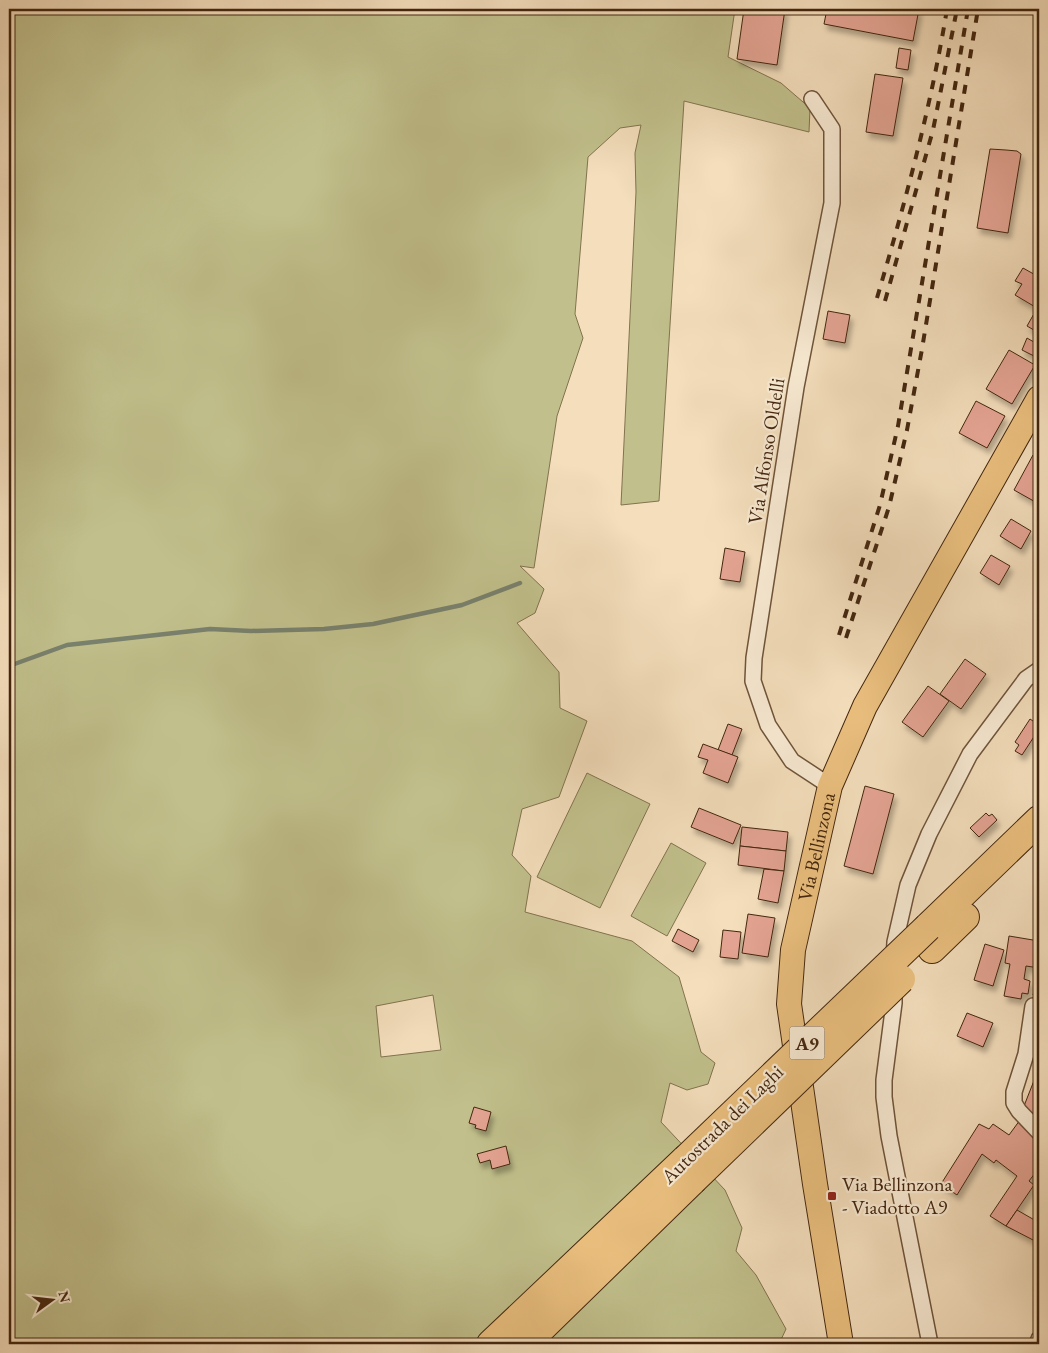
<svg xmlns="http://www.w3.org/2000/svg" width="1048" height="1353" font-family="'EB Garamond',serif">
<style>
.green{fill:#c1c08c;stroke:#82734e;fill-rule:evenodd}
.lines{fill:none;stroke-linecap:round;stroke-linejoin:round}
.stream{stroke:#79816d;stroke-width:4.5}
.building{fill:#e4a493;stroke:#43260f;filter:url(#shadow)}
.street-casing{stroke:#6f543a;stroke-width:18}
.primary-casing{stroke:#43260f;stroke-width:26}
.highway-casing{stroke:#43260f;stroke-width:30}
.street{stroke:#f8ead3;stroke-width:15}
.primary{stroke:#eabf7e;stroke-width:24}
.highway{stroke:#eabf7e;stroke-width:28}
.rail{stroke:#43260f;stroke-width:4;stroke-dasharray:9 9;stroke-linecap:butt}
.highway-bridge-casing{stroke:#43260f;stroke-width:30;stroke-linecap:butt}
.highway-bridge{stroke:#eabf7e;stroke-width:28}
.poi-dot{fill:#8f2418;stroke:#f8ead3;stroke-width:2}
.labels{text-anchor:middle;stroke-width:4.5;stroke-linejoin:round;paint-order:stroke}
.shield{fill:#f8ead3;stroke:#79614a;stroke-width:1}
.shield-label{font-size:19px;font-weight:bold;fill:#43260f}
.street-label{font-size:20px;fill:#43260f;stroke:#f8ead3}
.poi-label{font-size:20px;fill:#43260f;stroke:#f8ead3;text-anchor:start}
</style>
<defs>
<filter id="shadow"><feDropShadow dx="3" dy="5.5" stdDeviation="2.5" flood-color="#0004"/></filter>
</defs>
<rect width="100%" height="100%" fill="#f4debc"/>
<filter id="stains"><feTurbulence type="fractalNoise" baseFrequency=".004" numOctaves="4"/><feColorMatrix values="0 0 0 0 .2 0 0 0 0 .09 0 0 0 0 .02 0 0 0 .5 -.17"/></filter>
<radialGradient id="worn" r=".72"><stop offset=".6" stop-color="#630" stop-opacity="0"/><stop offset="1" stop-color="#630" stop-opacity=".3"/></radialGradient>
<g class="green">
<path d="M9 9H735L728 57 781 83 810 108 809 132 684 101 659 501 621 505 636 192 635 153 641 125 620 128 588 157 575 314 583 338 557 416 534 568 520 566 544 589 535 613 517 623 559 672 560 708 587 721 559 797 522 809 512 855 531 876 525 912 632 941 679 977 701 1052 715 1063 708 1084 687 1090 670 1083 661 1122 725 1190 742 1228 736 1251 756 1275 786 1329 779 1344H9ZM433 995 441 1050 381 1057 376 1006Z"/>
<path d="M587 773 650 804 600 908 537 877Z"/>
<path d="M671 843 706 863 667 936 631 916Z"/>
</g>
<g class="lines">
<path class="stream" d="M9 666 67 645 210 629 251 631 324 629 373 624 462 605 520 583"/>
</g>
<g class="building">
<path d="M744 9H785L777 65 737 59Z"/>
<path d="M827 9H919L913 41 824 24Z"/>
<path d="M899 48 911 50 908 70 896 68Z"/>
<path d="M875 74 903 78 893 136 866 132Z"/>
<path d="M990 149 1006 150 1017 151 1021 154 1008 233 977 228Z"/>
<path d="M1023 268 1039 277V305L1037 308 1015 295 1022 284 1015 281Z"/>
<path d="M1039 305V333L1027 326Z"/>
<path d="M828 311 850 315 845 343 823 339Z"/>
<path d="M1027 338 1039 345 1038 358 1022 350Z"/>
<path d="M1009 350 1035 365 1012 404 986 389Z"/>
<path d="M976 401 1005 416 987 448 959 433Z"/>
<path d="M1033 455 1039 459V504L1014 490Z"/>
<path d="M1011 519 1031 531 1021 549 1000 536Z"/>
<path d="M725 548 745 552 740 582 720 579Z"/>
<path d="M991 555 1010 566 999 585 980 573Z"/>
<path d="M965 659 986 674 961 709 940 694Z"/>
<path d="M928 686 949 701 923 737 902 722Z"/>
<path d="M1030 719 1039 725V729L1022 755 1015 751 1019 745 1015 742Z"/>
<path d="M728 724 742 729 732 755 718 750Z"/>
<path d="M703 744 738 757 728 783 703 773 708 760 698 757Z"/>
<path d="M865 786 894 794 873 874 844 866Z"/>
<path d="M699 808 741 825 733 844 691 827Z"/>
<path d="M986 813 989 816 992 814 997 820 979 837 970 828Z"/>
<path d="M742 827 788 832 786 851 740 846Z"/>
<path d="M740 846 786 851 784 871 738 865Z"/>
<path d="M764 869 784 871 778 903 758 899Z"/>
<path d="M748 914 775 918 768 957 742 953Z"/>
<path d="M678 929 699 940 693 952 672 941Z"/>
<path d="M723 930 741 932 738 959 720 957Z"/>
<path d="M1009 936 1039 941V968L1026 966 1024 979 1030 981 1028 994 1022 993 1021 999 1004 996 1010 964 1005 963Z"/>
<path d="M985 944 1004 950 993 986 974 980Z"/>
<path d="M1036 982 1039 983V997L1033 995Z"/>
<path d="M967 1013 993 1023 983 1047 957 1036Z"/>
<path d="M1036 1024 1039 1025V1041L1030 1038Z"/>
<path d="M1037 1073 1039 1074V1118L1022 1111Z"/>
<path d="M474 1107 491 1112 486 1131 475 1128 476 1125 469 1123Z"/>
<path d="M1020 1120 1039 1146V1168L1029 1181 1034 1185 1006 1226 990 1216 1017 1176 996 1160 994 1163 982 1154 957 1195 941 1184 979 1124 989 1129 993 1124 1009 1135Z"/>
<path d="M506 1146 510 1164 492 1169 490 1160 480 1163 477 1154Z"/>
<path d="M1017 1210 1038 1222 1035 1241 1006 1226Z"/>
</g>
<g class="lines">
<g class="street-casing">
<g id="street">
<path d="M812 99 832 129V203L796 387 754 658 753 681 768 725 792 761 830 786"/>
<path d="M894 960 895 942 908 885 929 834 970 754 1026 679 1039 670"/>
<path d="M894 986V1003L884 1080V1097L889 1136 930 1344"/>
<path d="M1033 1006 1026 1054 1014 1092V1103L1019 1111 1039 1132"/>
<path d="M1038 1344 1039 1339"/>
</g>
</g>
<g class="primary-casing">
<g id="primary">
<path id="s1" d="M841 1344 815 1184 789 1004 793 950 830 786 865 706 1039 398"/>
</g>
</g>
<g class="highway-casing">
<g id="highway">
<path d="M928 927 1039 820"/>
<path d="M932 949 965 917"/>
<path d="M491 1344 686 1159"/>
<path d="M525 1344 692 1181"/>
</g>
</g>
<use href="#street" class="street"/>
<use href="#primary" class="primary"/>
<use href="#highway" class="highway"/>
<g class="rail">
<path d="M877 298C905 203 931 107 947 9"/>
<path d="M885 301 933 130 957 9"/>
<path d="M839 635 880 505 898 426 968 9"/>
<path d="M846 638 889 507 907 430 922 349 978 9"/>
</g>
<g class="highway-bridge-casing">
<g id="highway-bridge">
<path d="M686 1159 928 927"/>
<path d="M692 1181 901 979"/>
</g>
</g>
<use href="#highway-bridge" class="highway-bridge"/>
</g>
<rect class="poi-dot" x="827" y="1191" width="10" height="10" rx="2.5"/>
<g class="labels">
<rect class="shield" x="789.5" y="1026.5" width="35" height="33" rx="4"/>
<g class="shield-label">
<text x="807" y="1050">A9</text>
</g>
<g class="street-label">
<text transform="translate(766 451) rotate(-81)" y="7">Via Alfonso Oldelli</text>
<text dy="7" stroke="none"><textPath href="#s1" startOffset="504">Via Bellinzona</textPath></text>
<text transform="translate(722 1124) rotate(-44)" y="7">Autostrada dei Laghi</text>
</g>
<g class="poi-label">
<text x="842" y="1191">Via Bellinzona<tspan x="842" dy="23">- Viadotto A9</tspan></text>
</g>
</g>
<rect width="1048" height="1353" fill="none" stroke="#f4debc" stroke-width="30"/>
<rect x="10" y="10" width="1028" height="1333" fill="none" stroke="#43260f" stroke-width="2.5"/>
<rect x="15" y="15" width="1018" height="1323" fill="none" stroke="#43260f"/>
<g transform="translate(52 1300) rotate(75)" stroke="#f8ead3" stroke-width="4" paint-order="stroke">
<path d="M0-4L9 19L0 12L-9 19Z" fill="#43260f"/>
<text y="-8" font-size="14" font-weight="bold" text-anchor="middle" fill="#43260f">N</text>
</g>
<rect width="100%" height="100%" filter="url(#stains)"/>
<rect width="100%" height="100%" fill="url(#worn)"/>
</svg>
